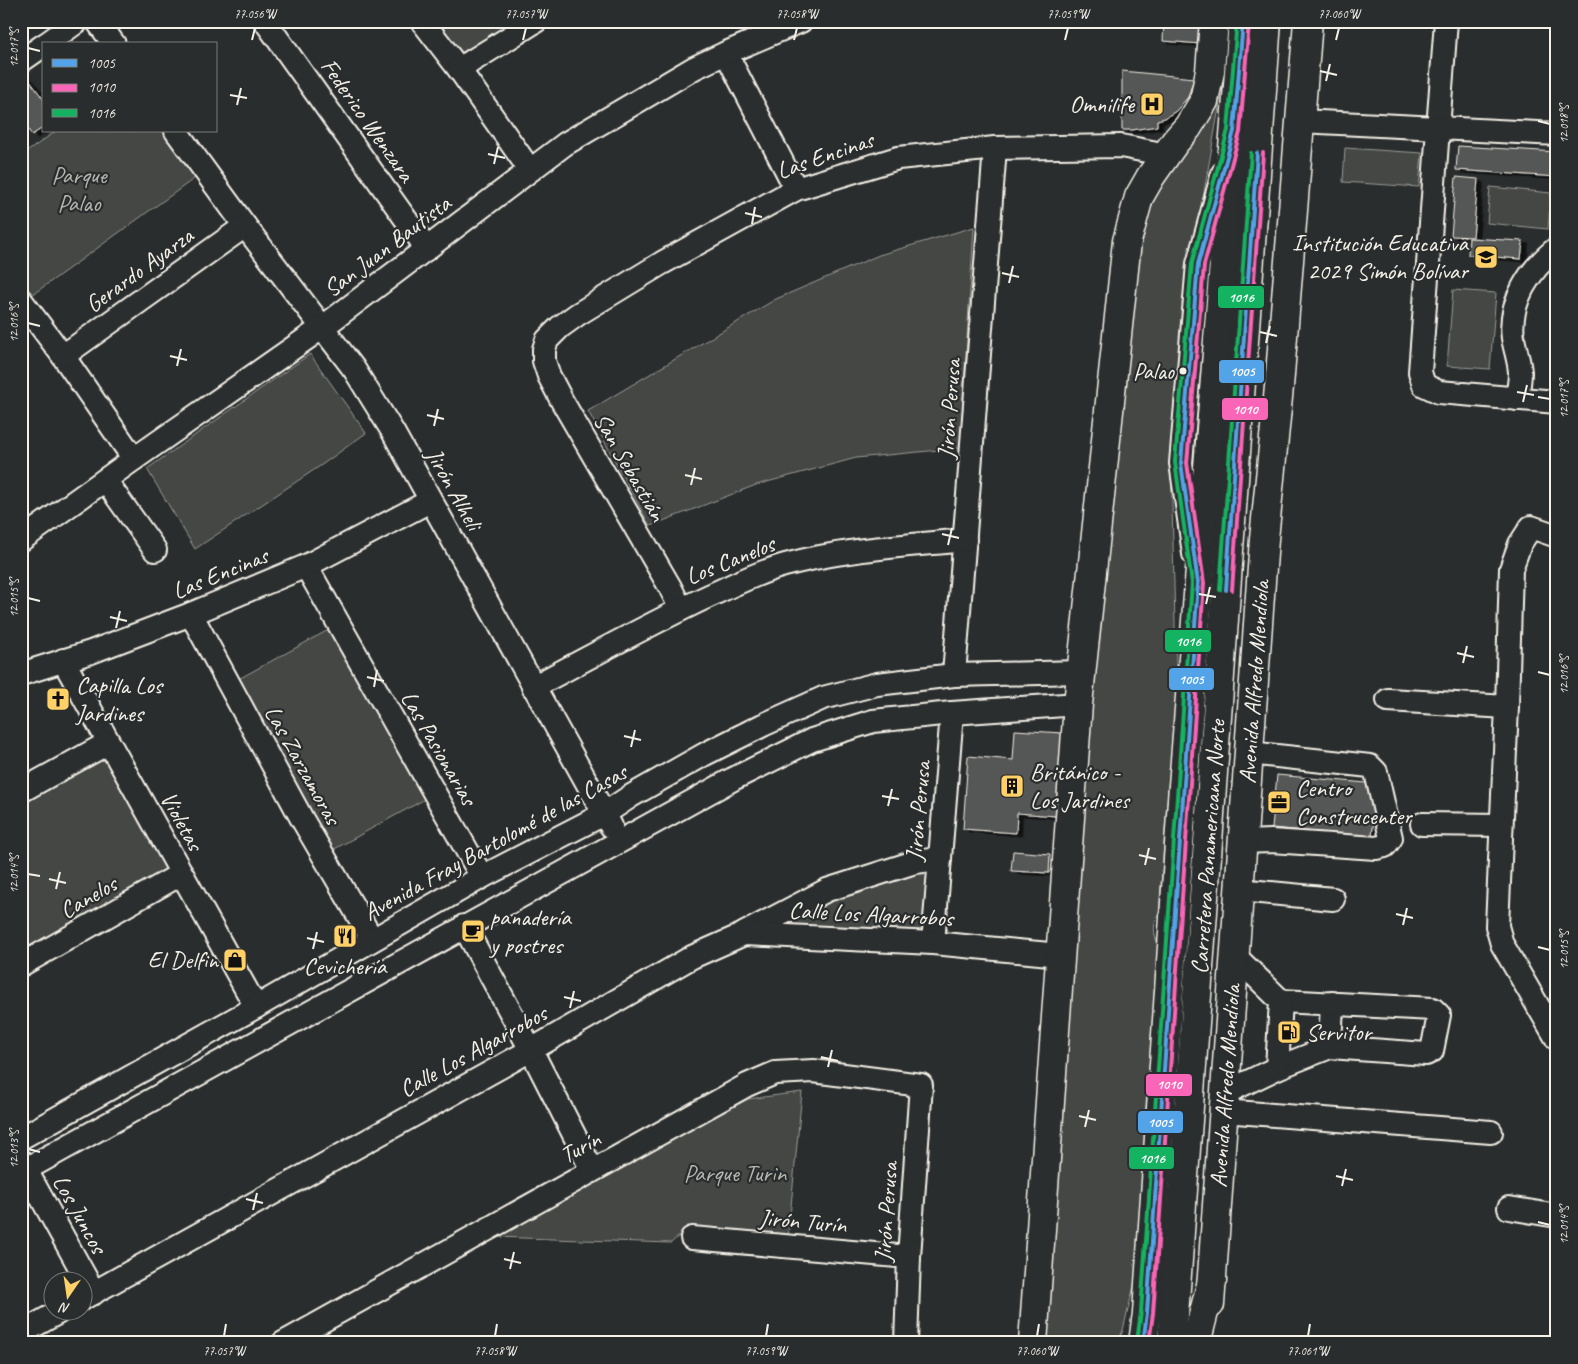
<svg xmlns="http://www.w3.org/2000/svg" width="1578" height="1364" font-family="Caveat,sans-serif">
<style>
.green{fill:#444645;stroke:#9c9c96}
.building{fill:#555756;stroke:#f4f1e8;filter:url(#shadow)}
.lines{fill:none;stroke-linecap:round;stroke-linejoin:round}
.minor-casing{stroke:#f4f1e8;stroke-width:26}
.major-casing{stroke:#f4f1e8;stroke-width:31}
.highway-casing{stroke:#f4f1e8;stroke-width:31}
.minor{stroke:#2a2d2e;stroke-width:22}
.major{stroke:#2a2d2e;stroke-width:28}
.highway{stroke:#2a2d2e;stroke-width:28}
.bus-1-casing{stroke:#2a2d2e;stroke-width:8}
.bus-2-casing{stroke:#2a2d2e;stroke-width:8}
.bus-3-casing{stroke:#2a2d2e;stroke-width:8}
.bus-1{stroke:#53a3e8;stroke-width:4}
.bus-2{stroke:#fa66b7;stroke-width:4}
.bus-3{stroke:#13b361;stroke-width:4}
.ticks{fill:none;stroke:#f4f1e8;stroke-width:2}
.bus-dot{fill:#f4f1e8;stroke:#2a2d2e;stroke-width:2}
.labels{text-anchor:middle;stroke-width:4.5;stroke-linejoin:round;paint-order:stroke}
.bus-label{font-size:23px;fill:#f4f1e8;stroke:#2a2d2e;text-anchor:end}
.poi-label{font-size:24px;fill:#f4f1e8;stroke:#2a2d2e;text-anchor:start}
.street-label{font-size:24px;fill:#f4f1e8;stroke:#2a2d2e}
.park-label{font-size:24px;fill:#b6b5af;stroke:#2a2d2e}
.line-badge{stroke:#2a2d2e;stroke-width:2}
.badge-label{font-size:14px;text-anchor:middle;font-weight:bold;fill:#fff}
.neatline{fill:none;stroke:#f4f1e8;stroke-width:2}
.ticks-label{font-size:12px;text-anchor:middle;fill:#f4f1e8}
</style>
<defs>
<filter id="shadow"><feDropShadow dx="5.5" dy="3" stdDeviation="0" flood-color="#0009"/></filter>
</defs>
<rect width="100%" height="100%" fill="#2a2d2e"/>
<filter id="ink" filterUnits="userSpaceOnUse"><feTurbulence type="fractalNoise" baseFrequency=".02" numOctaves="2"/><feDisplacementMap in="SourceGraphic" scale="10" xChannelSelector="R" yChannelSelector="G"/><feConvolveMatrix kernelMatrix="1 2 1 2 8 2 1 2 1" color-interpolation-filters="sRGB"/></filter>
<g filter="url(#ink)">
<g class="green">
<path d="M428 21H521L465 59Z"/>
<path d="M1221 96 1198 226 1171 461 1177 707 1168 787 1159 914C1153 923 1153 934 1158 944L1145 1121 1140 1235 1141 1257 1123 1330 1118 1343H1040L1122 311 1149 199 1209 108Z"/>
<path d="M56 131H171L202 173 32 295 21 279V156Z"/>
<path d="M1345 148 1422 153 1419 187 1343 182Z"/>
<path d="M1490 187 1551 193 1548 229 1487 223Z"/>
<path d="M974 227 960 448 856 458 756 485 650 526 588 411 776 299 879 255Z"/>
<path d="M1453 290 1496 293 1490 369 1447 366Z"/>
<path d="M310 354 366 433 323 464 195 549 147 469Z"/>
<path d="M332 628 427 798 329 852 233 682Z"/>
<path d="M104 758 167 870 21 951V804Z"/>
<path d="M918 866 929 870 926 934 792 930 788 915Z"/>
<path d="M802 1092 788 1237 689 1227 671 1243 494 1237 748 1099Z"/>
</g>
<g class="building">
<path d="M1164 21H1204L1201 44 1163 41Z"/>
<path d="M1122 71 1194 78 1188 97 1176 111 1165 118 1157 120V126L1132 130H1122Z"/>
<path d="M27 77 44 100V127L32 135 21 120V82Z"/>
<path d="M1458 146 1557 152V177L1456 170Z"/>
<path d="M1456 177 1478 179 1473 237 1451 236Z"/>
<path d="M1469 238 1523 241 1521 259 1468 255Z"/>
<path d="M1015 730 1062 733 1056 816 1017 813 1016 833 963 829 968 756 1013 760Z"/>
<path d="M1277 775 1377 784 1372 837 1272 828Z"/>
<path d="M1013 851 1050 854 1049 873 1011 871Z"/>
</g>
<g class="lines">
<g class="minor-casing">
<g id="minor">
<path d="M97 21 114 44"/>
<path d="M265 21 427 249"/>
<path d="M422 21 459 69 530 170"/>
<path d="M1446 21 1420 372 1424 385 1439 392 1557 402"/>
<path d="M46 44 78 21"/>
<path d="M726 53 796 189"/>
<path d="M21 61 44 45"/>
<path d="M459 69 536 21"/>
<path d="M1300 121 1557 134"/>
<path d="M176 131 245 226 354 369 393 432 611 826"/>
<path d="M21 300 63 356 134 459"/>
<path d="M63 356 245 226"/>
<path d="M1517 399C1518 390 1520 381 1520 372 1519 360 1515 349 1513 338 1508 302 1530 269 1557 248"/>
<path d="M105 480 155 550"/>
<path d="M1557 536 1531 527 1520 544 1511 569 1507 707 1497 926 1502 944 1557 1039"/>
<path d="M21 540 134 459 323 327 565 144 694 68 726 53 801 21"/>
<path d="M1194 554 1181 463 1198 264 1223 173"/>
<path d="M306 566 482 877"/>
<path d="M681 609 670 587 562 401 549 376 544 361V349L547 340 560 327 578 314 662 263 796 189 898 158 995 148 1121 146 1167 155"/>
<path d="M191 614 302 819 372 939"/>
<path d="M63 660 256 1007"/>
<path d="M21 674 91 652 191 614 306 566 430 501"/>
<path d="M954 675 995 148"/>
<path d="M533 687C592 656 651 623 711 595 735 584 759 572 785 565 842 549 906 546 965 540"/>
<path d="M1388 700 1507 707"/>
<path d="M21 791 108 743"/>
<path d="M1422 824 1501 825"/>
<path d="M1243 842 1271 841 1376 848 1385 846 1391 838 1376 772 1370 766 1249 753"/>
<path d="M1239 890 1333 899"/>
<path d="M464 926 531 1050 592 1170"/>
<path d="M745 933 827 890 915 862 940 859"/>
<path d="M933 943 952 713"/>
<path d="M21 965 181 874"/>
<path d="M1330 1047 1332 1003"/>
<path d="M1277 1068 1330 1047 1426 1054 1432 1051 1439 1015 1433 1009 1281 1001"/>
<path d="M1225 1093 1277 1068 1281 1001 1234 955"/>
<path d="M1223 1111 1491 1132"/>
<path d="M21 1138 256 1007 482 877 604 814 631 796 705 754 763 725 823 698 877 684 954 675 1081 672"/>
<path d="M21 1161 94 1293"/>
<path d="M21 1172 733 779 812 740 873 721 952 713 1078 704"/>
<path d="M1509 1208 1557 1216"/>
<path d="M692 1238 909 1257"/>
<path d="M82 1299 531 1050 692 957 744 934 933 943 1060 955"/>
<path d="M21 1333 59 1312"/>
<path d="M283 1343 747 1085 775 1073 813 1071 921 1085 909 1257 906 1343"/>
</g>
</g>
<g class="major-casing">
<g id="major">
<path d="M1210 1304 1264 539 1279 387 1308 21"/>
<path d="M1033 1343 1078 704 1127 241 1139 197 1151 176 1175 142 1188 127 1204 101 1210 71 1214 21"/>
</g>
</g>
<g class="highway-casing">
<g id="highway">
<path d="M1143 1343 1147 1313 1183 786 1243 21"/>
<path d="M1172 1343 1267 21"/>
<path d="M1196 1343 1212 1281"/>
</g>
</g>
<use href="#minor" class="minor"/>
<use href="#major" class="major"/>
<use href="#highway" class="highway"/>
<g class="bus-1-casing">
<g id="bus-1">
<path d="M1226 590 1257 153"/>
<path d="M1143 1343 1147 1313 1198 583 1181 463 1198 264 1234 131 1243 21"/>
</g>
</g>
<g class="bus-2-casing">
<g id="bus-2">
<path d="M1232 590 1263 153"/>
<path d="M1149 1343 1153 1313 1204 583 1187 463 1204 265 1240 132 1249 22"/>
</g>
</g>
<g class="bus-3-casing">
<g id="bus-3">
<path d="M1220 590 1251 153"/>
<path d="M1137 1342 1141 1312 1192 583 1175 462 1192 263 1228 130 1237 21"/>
</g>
</g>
<use href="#bus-1" class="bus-1"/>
<use href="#bus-2" class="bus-2"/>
<use href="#bus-3" class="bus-3"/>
</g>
</g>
<path class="ticks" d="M252 40 255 28M523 40 526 28M794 40 797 28M1065 40 1068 28M1336 40 1339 28M28 48 40 51M1320 71 1337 75M1326 81 1330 64M230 95 247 98M237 105 241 88M1538 121 1550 124M488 154 505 158M494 164 498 147M745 213 762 217M752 224 755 207M1002 273 1019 277M1009 283 1013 266M28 323 40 326M1260 332 1277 336M1266 343 1270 326M170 356 187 360M177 366 181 349M1517 392 1534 395M1538 397 1550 399M1523 402 1527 385M427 415 444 419M434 426 438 409M685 475 702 479M691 485 695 468M942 534 959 538M948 545 952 528M1199 594 1216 597M28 598 40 601M1206 604 1210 587M110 617 127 621M116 628 120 611M1457 653 1474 657M1463 663 1467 646M1538 672 1550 675M367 677 384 681M374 687 377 670M624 736 641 740M631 747 635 730M882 796 899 799M888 806 892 789M1139 855 1156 859M1145 865 1149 848M28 874 40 876M49 879 66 883M56 889 60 872M1396 914 1413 918M1403 925 1407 908M307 938 324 942M1538 947 1550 950M313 949 317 932M564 997 581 1001M570 1008 574 991M821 1057 838 1061M828 1067 832 1050M1079 1116 1096 1120M1085 1127 1089 1110M28 1149 40 1152M1336 1176 1353 1180M1342 1186 1346 1169M246 1199 263 1203M253 1210 257 1193M1538 1222 1550 1225M504 1259 521 1263M510 1269 514 1252M224 1336 226 1324M495 1336 497 1324M766 1336 768 1324M1037 1336 1039 1324M1308 1336 1310 1324"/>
<defs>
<g id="hospital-square" transform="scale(1.25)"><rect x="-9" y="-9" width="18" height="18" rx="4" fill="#ffd166" stroke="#2a2d2e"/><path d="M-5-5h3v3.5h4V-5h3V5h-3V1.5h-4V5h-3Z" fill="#111"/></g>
<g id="school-square" transform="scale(1.25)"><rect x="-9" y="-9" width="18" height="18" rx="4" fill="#ffd166" stroke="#2a2d2e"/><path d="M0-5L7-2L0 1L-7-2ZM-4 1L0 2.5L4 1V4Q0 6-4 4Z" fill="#111"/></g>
<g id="church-square" transform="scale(1.25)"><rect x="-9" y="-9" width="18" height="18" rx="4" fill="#ffd166" stroke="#2a2d2e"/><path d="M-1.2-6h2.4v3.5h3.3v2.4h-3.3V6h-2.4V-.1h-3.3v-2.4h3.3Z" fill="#111"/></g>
<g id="building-square" transform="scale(1.25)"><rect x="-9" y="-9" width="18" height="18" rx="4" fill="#ffd166" stroke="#2a2d2e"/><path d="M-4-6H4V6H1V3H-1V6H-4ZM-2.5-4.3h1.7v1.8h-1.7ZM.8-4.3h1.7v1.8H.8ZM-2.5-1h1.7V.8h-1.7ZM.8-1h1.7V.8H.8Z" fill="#111"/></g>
<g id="office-square" transform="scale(1.25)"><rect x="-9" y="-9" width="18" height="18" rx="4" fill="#ffd166" stroke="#2a2d2e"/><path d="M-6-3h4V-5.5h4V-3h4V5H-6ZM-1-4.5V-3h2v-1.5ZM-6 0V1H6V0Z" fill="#111"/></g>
<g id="cafe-square" transform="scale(1.25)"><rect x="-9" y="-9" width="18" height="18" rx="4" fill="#ffd166" stroke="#2a2d2e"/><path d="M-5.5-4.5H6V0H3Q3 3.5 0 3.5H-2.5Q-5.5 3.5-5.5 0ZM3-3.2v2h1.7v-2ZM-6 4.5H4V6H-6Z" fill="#111"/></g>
<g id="restaurant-square" transform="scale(1.25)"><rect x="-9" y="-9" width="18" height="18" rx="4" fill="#ffd166" stroke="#2a2d2e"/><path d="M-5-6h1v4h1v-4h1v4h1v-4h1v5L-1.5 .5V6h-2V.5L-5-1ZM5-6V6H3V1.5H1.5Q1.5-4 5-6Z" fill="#111"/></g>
<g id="shop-square" transform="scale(1.25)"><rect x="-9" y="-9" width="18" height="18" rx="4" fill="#ffd166" stroke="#2a2d2e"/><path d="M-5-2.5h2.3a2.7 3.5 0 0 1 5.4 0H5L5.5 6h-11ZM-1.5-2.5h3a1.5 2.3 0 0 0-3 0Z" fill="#111"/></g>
<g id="fuel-square" transform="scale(1.25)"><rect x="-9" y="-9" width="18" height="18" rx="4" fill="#ffd166" stroke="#2a2d2e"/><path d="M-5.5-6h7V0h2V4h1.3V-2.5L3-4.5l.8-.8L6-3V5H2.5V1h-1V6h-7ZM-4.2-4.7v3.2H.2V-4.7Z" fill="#111"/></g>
</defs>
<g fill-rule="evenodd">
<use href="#hospital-square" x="1152" y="104"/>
<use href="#school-square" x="1486" y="257"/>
<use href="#church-square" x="58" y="699"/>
<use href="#building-square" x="1012" y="786"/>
<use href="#office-square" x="1279" y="802"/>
<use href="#cafe-square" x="473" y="931"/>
<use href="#restaurant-square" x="345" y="936"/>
<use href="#shop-square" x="235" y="960"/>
<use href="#fuel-square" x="1289" y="1032"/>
</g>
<circle class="bus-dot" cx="1183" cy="371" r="4.5"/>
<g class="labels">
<g class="bus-label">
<text x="1174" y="379">Palao</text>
</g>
<g class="poi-label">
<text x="1134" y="112" text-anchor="end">Omnilife</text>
<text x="1468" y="251" text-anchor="end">Institución Educativa<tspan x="1468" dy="28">2029 Simón Bolívar</tspan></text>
<text x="76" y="693">Capilla Los<tspan x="76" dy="28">Jardines</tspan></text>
<text x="1030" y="780">Británico -<tspan x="1030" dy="28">Los Jardines</tspan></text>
<text x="1296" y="796">Centro<tspan x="1296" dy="28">Construcenter</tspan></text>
<text x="490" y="925">panadería<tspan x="490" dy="28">y postres</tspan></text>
<text x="218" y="968" text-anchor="end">El Delfin</text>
<text x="345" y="974" text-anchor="middle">Cevichería</text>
<text x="1306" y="1040">Servitor</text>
</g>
<g class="street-label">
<text transform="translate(368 120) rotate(55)" y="8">Federico Wenzara</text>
<text transform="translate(825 155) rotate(-19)" y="8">Las Encinas</text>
<text transform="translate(387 246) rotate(-37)" y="8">San Juan Bautista</text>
<text transform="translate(139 270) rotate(-36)" y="8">Gerardo Ayarza</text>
<text transform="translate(949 409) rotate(-86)" y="8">Jirón Perusa</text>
<text transform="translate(630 467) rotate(60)" y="8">San Sebastián</text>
<text transform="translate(454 489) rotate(61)" y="8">Jirón Alheli</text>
<text transform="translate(730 560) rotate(-22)" y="8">Los Canelos</text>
<text transform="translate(220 573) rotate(-22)" y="8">Las Encinas</text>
<text transform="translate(1254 682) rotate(-86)" y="8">Avenida Alfredo Mendiola</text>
<text transform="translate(439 748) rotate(60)" y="8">Las Pasionarias</text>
<text transform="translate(303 765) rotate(61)" y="8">Las Zarzamoras</text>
<text transform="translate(918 811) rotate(-85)" y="8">Jirón Perusa</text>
<text transform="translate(182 821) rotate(61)" y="8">Violetas</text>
<text transform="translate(495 842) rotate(-29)" y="8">Avenida Fray Bartolomé de las Casas</text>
<text transform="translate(1208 847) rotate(-86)" y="8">Carretera Panamericana Norte</text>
<text transform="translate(88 897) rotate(-30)" y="8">Canelos</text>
<text transform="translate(871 914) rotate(3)" y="8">Calle Los Algarrobos</text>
<text transform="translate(473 1051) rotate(-29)" y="8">Calle Los Algarrobos</text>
<text transform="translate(1225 1086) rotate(-86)" y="8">Avenida Alfredo Mendiola</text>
<text transform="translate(580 1147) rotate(-29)" y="8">Turín</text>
<text transform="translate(886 1212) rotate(-86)" y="8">Jirón Perusa</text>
<text transform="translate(80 1214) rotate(61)" y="8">Los Juncos</text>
<text transform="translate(803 1221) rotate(5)" y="8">Jirón Turín</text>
</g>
<g class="park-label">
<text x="79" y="183">Parque<tspan x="79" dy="28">Palao</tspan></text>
<text x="735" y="1181">Parque Turin</text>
</g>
</g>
<g class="line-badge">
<rect x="1217" y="285" width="48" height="24" rx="5" fill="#13b361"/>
<rect x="1218" y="359" width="47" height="25" rx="5" fill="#53a3e8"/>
<rect x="1221" y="397" width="48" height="24" rx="5" fill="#fa66b7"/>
<rect x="1164" y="629" width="48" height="24" rx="5" fill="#13b361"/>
<rect x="1168" y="667" width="47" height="24" rx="5" fill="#53a3e8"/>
<rect x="1145" y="1073" width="48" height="24" rx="5" fill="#fa66b7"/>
<rect x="1137" y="1110" width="47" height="24" rx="5" fill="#53a3e8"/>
<rect x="1128" y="1146" width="47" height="24" rx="5" fill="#13b361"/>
</g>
<g class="badge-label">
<text x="1241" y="302">1016</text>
<text x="1242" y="376">1005</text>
<text x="1245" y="414">1010</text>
<text x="1188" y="646">1016</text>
<text x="1191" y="684">1005</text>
<text x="1169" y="1089">1010</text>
<text x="1160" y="1127">1005</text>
<text x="1152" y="1163">1016</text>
</g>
<rect width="1578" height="1364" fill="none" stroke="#2a2d2e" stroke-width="55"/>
<rect x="42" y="42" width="175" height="90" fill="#2a2d2e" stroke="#7b7b78"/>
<rect x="52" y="59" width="25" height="8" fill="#53a3e8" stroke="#7b7b78"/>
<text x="88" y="68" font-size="15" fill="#f4f1e8">1005</text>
<rect x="52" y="84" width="25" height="8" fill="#fa66b7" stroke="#7b7b78"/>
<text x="88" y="92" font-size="15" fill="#f4f1e8">1010</text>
<rect x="52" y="109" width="25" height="8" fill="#13b361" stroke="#7b7b78"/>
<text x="88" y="118" font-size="15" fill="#f4f1e8">1016</text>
<g transform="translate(68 1296) rotate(193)"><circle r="24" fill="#2a2d2e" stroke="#7b7b78"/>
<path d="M0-4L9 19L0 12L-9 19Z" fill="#ffd166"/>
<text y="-8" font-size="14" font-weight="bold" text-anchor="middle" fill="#f4f1e8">N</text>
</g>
<rect x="28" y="28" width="1522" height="1308" class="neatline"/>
<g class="ticks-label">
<text x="255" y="18">77.056°W</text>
<text x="526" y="18">77.057°W</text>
<text x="797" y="18">77.058°W</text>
<text x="1068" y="18">77.059°W</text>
<text x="1339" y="18">77.060°W</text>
<text transform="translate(14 48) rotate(-90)" y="4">12.017°S</text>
<text transform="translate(1564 124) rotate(-90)" y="4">12.018°S</text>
<text transform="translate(14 323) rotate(-90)" y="4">12.016°S</text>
<text transform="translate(1564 399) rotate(-90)" y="4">12.017°S</text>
<text transform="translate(14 598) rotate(-90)" y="4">12.015°S</text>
<text transform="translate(1564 675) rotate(-90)" y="4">12.016°S</text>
<text transform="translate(14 874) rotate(-90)" y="4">12.014°S</text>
<text transform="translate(1564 950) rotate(-90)" y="4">12.015°S</text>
<text transform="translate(14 1149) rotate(-90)" y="4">12.013°S</text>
<text transform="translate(1564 1225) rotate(-90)" y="4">12.014°S</text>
<text x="224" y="1355">77.057°W</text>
<text x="495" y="1355">77.058°W</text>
<text x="766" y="1355">77.059°W</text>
<text x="1037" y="1355">77.060°W</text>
<text x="1308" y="1355">77.061°W</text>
</g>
</svg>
